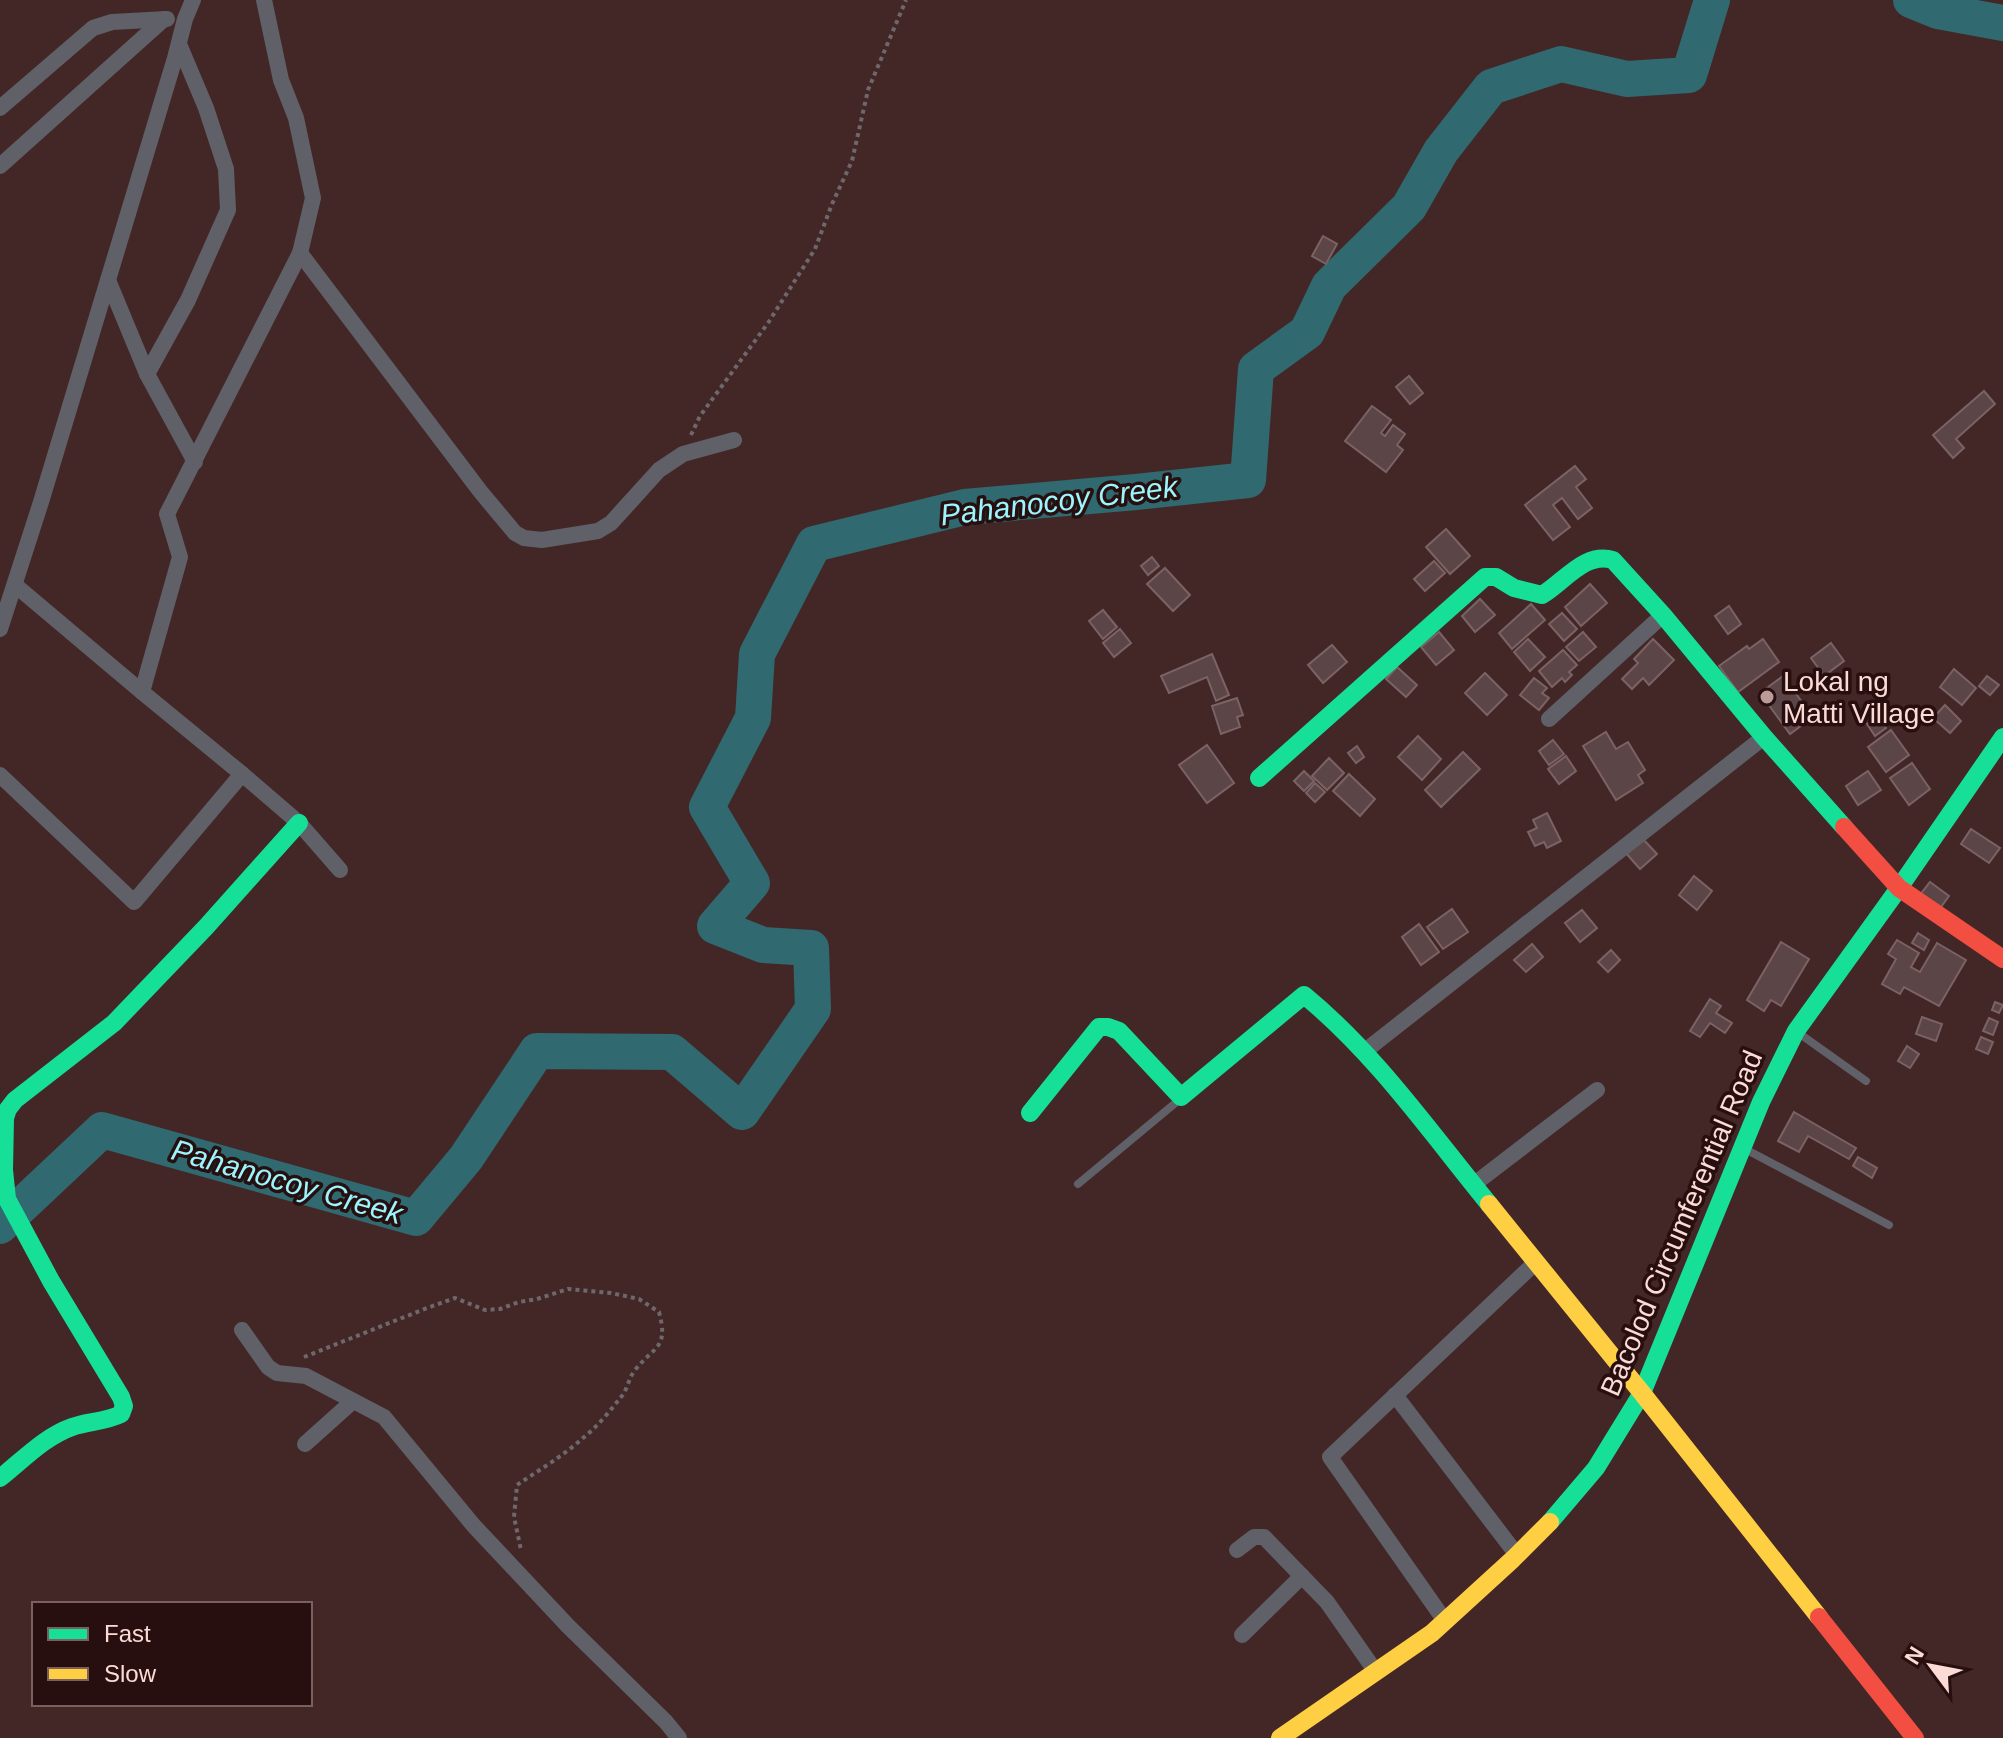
<svg xmlns="http://www.w3.org/2000/svg" width="2003" height="1738" font-family="Helvetica,sans-serif">
<style>
.lines{fill:none;stroke-linecap:round;stroke-linejoin:round}
.river{stroke:#306970;stroke-width:36}
.building{fill:#5c4547;stroke:#7b6264;stroke-width:2}
.path{stroke:#6e676c;stroke-width:4;stroke-dasharray:4 4;stroke-linecap:butt}
.lane{stroke:#606068;stroke-width:8}
.street{stroke:#606068;stroke-width:16}
.fast{stroke:#16e098;stroke-width:18}
.slow{stroke:#ffcf43;stroke-width:18}
.jam{stroke:#f24e42;stroke-width:18}
.poi-dot{fill:#bb9b98;stroke:#260f0e;stroke-width:3}
.labels{text-anchor:middle;stroke-width:7;stroke-linejoin:round;paint-order:stroke}
.poi-label{font-size:28px;fill:#fcdad6;stroke:#260f0e;text-anchor:start}
.street-label{font-size:28px;fill:#fcdad6;stroke:#260f0e}
.water-label{font-size:30px;font-style:italic;fill:#9cf4fd;stroke:#260f0e}
</style>
<rect width="100%" height="100%" fill="#432726"/>
<g class="lines">
<g class="river">
<path d="M1911 0 1938 11 2003 23"/>
<path d="M0 1226 102 1130 416 1218 466 1158 537 1051 672 1052 742 1112 813 1009 811 948 763 945 715 926 752 883 707 807 753 718 757 654 814 544 965 507 1136 492 1248 480 1256 369 1307 332 1329 286 1409 207 1441 151 1491 87 1561 64 1627 79 1689 75 1712 0"/>
</g>
</g>
<g class="building">
<path d="M1323 236 1337 244 1326 264 1312 256Z"/>
<path d="M1409 376 1423 393 1410 404 1396 387Z"/>
<path d="M1984 391 1995 404 1956 439 1964 448 1953 458 1933 435Z"/>
<path d="M1372 406 1391 420 1381 433 1385 436 1393 425 1405 434 1397 445 1403 450 1386 472 1345 441Z"/>
<path d="M1575 466 1586 479 1576 487 1592 508 1578 519 1562 498 1553 505 1570 527 1553 540 1525 505Z"/>
<path d="M1446 529 1470 556 1450 574 1426 547Z"/>
<path d="M1152 557 1159 566 1148 575 1141 566Z"/>
<path d="M1434 561 1445 573 1425 591 1414 579Z"/>
<path d="M1165 568 1190 595 1173 611 1147 584Z"/>
<path d="M1590 584 1607 603 1581 626 1565 607Z"/>
<path d="M1480 599 1495 615 1475 632 1462 616Z"/>
<path d="M1531 604 1545 620 1512 649 1499 633Z"/>
<path d="M1729 606 1741 624 1728 634 1715 616Z"/>
<path d="M1103 610 1117 627 1103 639 1089 621Z"/>
<path d="M1562 613 1577 629 1564 641 1549 624Z"/>
<path d="M1120 629 1131 643 1114 657 1103 643Z"/>
<path d="M1439 632 1454 650 1436 665 1421 647Z"/>
<path d="M1583 632 1596 647 1579 661 1566 647Z"/>
<path d="M1528 639 1545 657 1530 671 1514 652Z"/>
<path d="M1653 639 1674 660 1649 685 1643 678 1632 689 1622 679 1638 663 1634 659Z"/>
<path d="M1763 639 1779 662 1738 692 1719 666 1747 646 1749 649Z"/>
<path d="M1831 643 1844 661 1824 676 1811 658Z"/>
<path d="M1332 645 1347 662 1323 683 1308 665Z"/>
<path d="M1563 650 1577 665 1569 672 1572 675 1565 682 1562 678 1552 687 1539 671Z"/>
<path d="M1212 654 1229 695 1216 701 1207 677 1169 693 1161 676Z"/>
<path d="M1397 667 1417 685 1406 697 1386 679Z"/>
<path d="M1954 669 1976 688 1962 705 1940 687Z"/>
<path d="M1485 673 1507 695 1487 715 1465 693Z"/>
<path d="M1783 676 1813 717 1790 734 1760 693Z"/>
<path d="M1987 676 1999 685 1990 695 1979 686Z"/>
<path d="M1534 678 1547 688 1542 693 1549 698 1539 710 1520 695Z"/>
<path d="M1237 698 1243 715 1237 717 1240 727 1221 734 1212 706Z"/>
<path d="M1945 705 1961 721 1950 733 1933 718Z"/>
<path d="M1878 716 1886 728 1875 736 1867 724Z"/>
<path d="M1891 730 1909 755 1886 772 1868 747Z"/>
<path d="M1606 732 1616 749 1628 742 1645 770 1638 775 1643 783 1616 800 1583 746Z"/>
<path d="M1418 736 1441 759 1422 780 1398 757Z"/>
<path d="M1553 740 1564 754 1549 765 1539 751Z"/>
<path d="M1207 745 1234 783 1207 803 1179 765Z"/>
<path d="M1357 746 1364 757 1356 763 1348 753Z"/>
<path d="M1463 752 1480 769 1441 807 1425 790Z"/>
<path d="M1566 756 1576 771 1559 784 1548 769Z"/>
<path d="M1329 758 1344 773 1327 790 1312 776Z"/>
<path d="M1912 763 1930 789 1909 805 1890 778Z"/>
<path d="M1304 771 1314 781 1304 791 1294 781Z"/>
<path d="M1868 771 1881 790 1858 805 1846 786Z"/>
<path d="M1349 774 1375 799 1360 816 1333 791Z"/>
<path d="M1315 783 1325 792 1315 802 1306 793Z"/>
<path d="M1547 813 1561 841 1547 848 1544 842 1535 846 1528 832 1537 828 1533 820Z"/>
<path d="M1971 829 2000 848 1989 863 1961 844Z"/>
<path d="M1642 838 1657 854 1640 869 1625 852Z"/>
<path d="M1694 876 1712 891 1697 910 1679 895Z"/>
<path d="M1930 882 1949 896 1938 911 1919 896Z"/>
<path d="M1452 909 1468 932 1443 949 1427 927Z"/>
<path d="M1582 910 1597 928 1580 942 1565 923Z"/>
<path d="M1419 924 1439 952 1421 965 1402 937Z"/>
<path d="M1918 933 1929 940 1924 950 1912 943Z"/>
<path d="M1897 940 1919 953 1911 967 1920 972 1937 943 1966 960 1939 1006 1904 987 1900 994 1882 984 1896 959 1888 954Z"/>
<path d="M1781 942 1809 959 1781 1006 1771 1000 1764 1011 1747 1000Z"/>
<path d="M1532 944 1543 957 1526 972 1514 960Z"/>
<path d="M1611 950 1620 960 1608 972 1598 962Z"/>
<path d="M1710 999 1721 1006 1716 1013 1732 1023 1725 1033 1710 1023 1700 1037 1690 1031Z"/>
<path d="M1995 1002 2003 1005 1999 1013 1992 1010Z"/>
<path d="M1922 1017 1942 1024 1936 1041 1916 1034Z"/>
<path d="M1989 1018 1998 1022 1993 1035 1983 1031Z"/>
<path d="M1981 1037 1993 1042 1988 1054 1976 1049Z"/>
<path d="M1907 1046 1919 1054 1910 1068 1898 1061Z"/>
<path d="M1794 1112 1856 1148 1849 1159 1808 1136 1799 1152 1778 1141Z"/>
<path d="M1858 1157 1877 1168 1872 1178 1853 1166Z"/>
</g>
<g class="lines">
<g class="path">
<path d="M691 435 700 416 768 323 815 249 832 204 852 161 868 90 906 0"/>
<path d="M304 1357 427 1308 455 1298 485 1310 500 1309 519 1302 537 1299 568 1289 611 1293 639 1299 659 1312C669 1349 654 1346 635 1370 628 1379 628 1389 621 1397 610 1411 597 1427 583 1438 563 1456 539 1470 517 1485L514 1517 521 1550"/>
</g>
<g class="lane">
<path d="M1800 1034 1866 1081"/>
<path d="M1747 1150 1889 1225"/>
<path d="M1078 1184 1179 1100"/>
</g>
<g class="street">
<path d="M0 108 93 28 112 22 167 19"/>
<path d="M0 166 164 19"/>
<path d="M300 253 480 491 515 533 524 538 542 540 598 531 611 523 659 470 683 454 734 440"/>
<path d="M108 280 147 374 195 462"/>
<path d="M147 374 188 300 228 210 226 169 206 108 179 44"/>
<path d="M15 585 142 692 242 774"/>
<path d="M0 629 41 502 175 58 185 19 193 0"/>
<path d="M142 692 180 557 167 514 300 253 313 198 296 118 281 80 264 0"/>
<path d="M1549 719 1663 615"/>
<path d="M0 775 134 902 242 774 299 823 340 870"/>
<path d="M1365 1051 1764 737"/>
<path d="M1473 1185 1597 1090"/>
<path d="M242 1330 268 1367 277 1373 306 1376 384 1417 474 1526 568 1626 666 1722 679 1738"/>
<path d="M1395 1395 1517 1555"/>
<path d="M305 1444 353 1401"/>
<path d="M1237 1550 1254 1537H1264L1327 1602 1376 1672"/>
<path d="M1445 1621 1330 1457 1536 1262"/>
<path d="M1242 1635 1302 1576"/>
</g>
<g class="fast">
<path d="M1259 778 1485 577H1496L1514 588 1542 595C1564 582 1585 551 1613 560L1663 615 1764 737 1844 827"/>
<path d="M1030 1113 1099 1027H1108L1119 1031 1181 1097 1304 995C1376 1054 1430 1132 1489 1204"/>
<path d="M0 1478C23 1460 44 1437 72 1427 88 1421 105 1422 121 1414L124 1406 121 1397 51 1281 7 1199 4 1170 5 1118 8 1109 15 1100 114 1023 206 927 299 823"/>
<path d="M1550 1522 1596 1468 1642 1393 1761 1102 1796 1031 1899 888 2003 737"/>
</g>
<g class="slow">
<path d="M1489 1204 1642 1393 1819 1617"/>
<path d="M1280 1738 1432 1633 1513 1559 1550 1522"/>
</g>
<g class="jam">
<path d="M1844 827 1899 888 2003 959"/>
<path d="M1819 1617 1915 1738"/>
</g>
</g>
<circle class="poi-dot" cx="1767" cy="697" r="8"/>
<g class="labels">
<g class="poi-label">
<text x="1783" y="691">Lokal ng<tspan x="1783" dy="32">Matti Village</tspan></text>
</g>
<g class="street-label">
<text transform="translate(1681 1223) rotate(-67)" y="10">Bacolod Circumferential Road</text>
</g>
<g class="water-label">
<text transform="translate(1059 501) rotate(-7)" y="10">Pahanocoy Creek</text>
<text transform="translate(287 1182) rotate(16)" y="10">Pahanocoy Creek</text>
</g>
</g>
<rect x="32" y="1602" width="280" height="104" fill="#260f0e" stroke="#7c605e" stroke-width="2"/>
<rect x="48" y="1628" width="40" height="12" fill="#16e098" stroke="#7c605e" stroke-width="2"/>
<text x="104" y="1642" font-size="24" fill="#fcdad6">Fast</text>
<rect x="48" y="1668" width="40" height="12" fill="#ffcf43" stroke="#7c605e" stroke-width="2"/>
<text x="104" y="1682" font-size="24" fill="#fcdad6">Slow</text>
<g transform="translate(1931 1666) rotate(302)" stroke="#260f0e" stroke-width="6" paint-order="stroke">
<path d="M0-6L14 30L0 20L-14 30Z" fill="#fcdad6"/>
<text y="-12" font-size="22" font-weight="bold" text-anchor="middle" fill="#fcdad6">N</text>
</g>
</svg>
